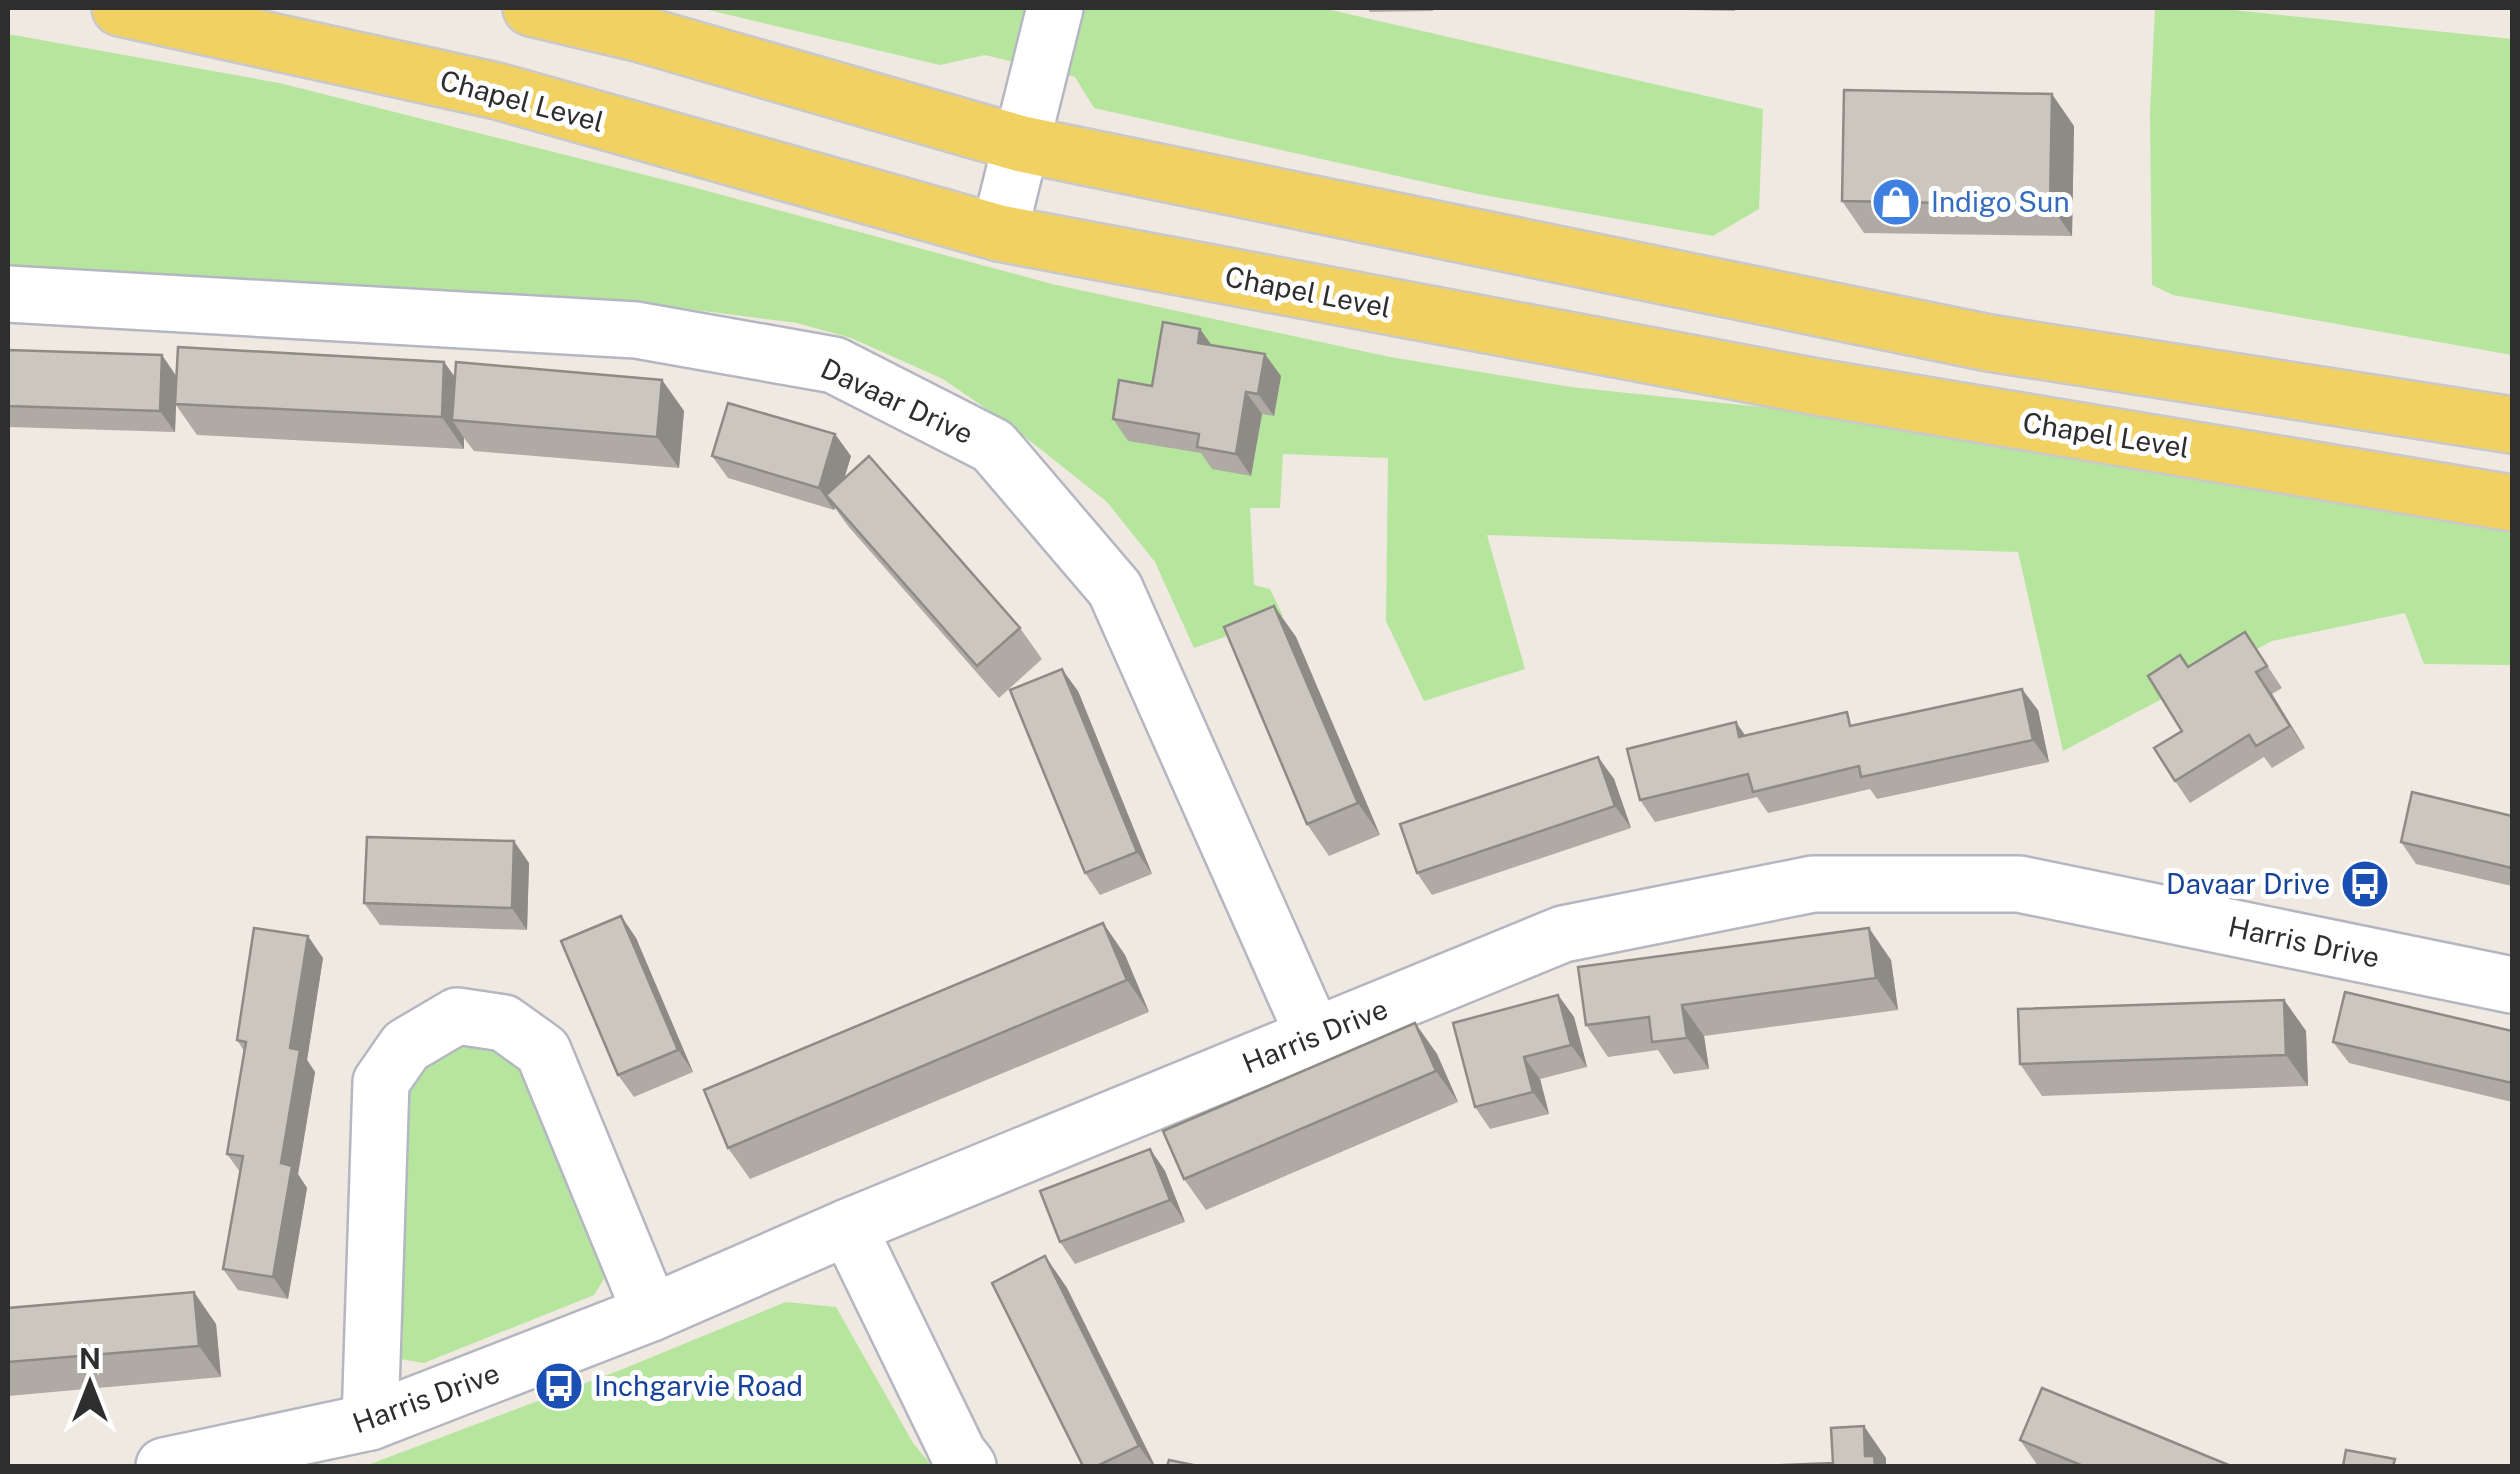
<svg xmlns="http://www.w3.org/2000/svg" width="2520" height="1474" font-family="'Public Sans',sans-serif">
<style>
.green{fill:#b6e59e}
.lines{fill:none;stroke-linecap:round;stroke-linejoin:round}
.minor-casing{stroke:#b4b7c1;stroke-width:60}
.major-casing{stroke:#c9c9c9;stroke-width:60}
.minor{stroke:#fff;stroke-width:55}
.major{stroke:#f2d163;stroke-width:55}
.wall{fill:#afaba4}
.shaded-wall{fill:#8e8b86}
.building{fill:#cbc7bf;stroke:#8e8b86;stroke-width:2.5}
.labels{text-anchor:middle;stroke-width:10;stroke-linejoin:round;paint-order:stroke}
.street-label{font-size:28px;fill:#2e2e2e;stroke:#fff}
.shop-label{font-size:28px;fill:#366cbe;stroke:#fff;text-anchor:start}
.transit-label{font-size:28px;fill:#164399;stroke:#fff;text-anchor:end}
</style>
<rect width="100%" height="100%" fill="#efe9e1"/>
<g class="green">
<path d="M700 8H1322L1763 109 1759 209 1713 236 1478 194 1094 108 1075 77 985 55 940 65Z"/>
<path d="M2155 8H2214L2512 39V355L2173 295 2152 285 2150 113Z"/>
<path d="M8 34 279 83 685 185 1052 284 1390 357 1571 387 1818 413 2512 529V665L2424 664 2405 613 2272 641 2063 751 2018 552 1487 535 1525 669 1424 701 1386 621 1388 458 1283 454 1280 508H1250L1254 585 1270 589 1283 616 1194 648 1155 562 1107 502 1010 425 943 379 851 338 797 323 688 309 8 275Z"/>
<path d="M467 1040 490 1043 526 1072 609 1271 594 1295 424 1363 394 1358 407 1098 427 1061Z"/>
<path d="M786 1302 836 1307 913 1443 932 1466H365L623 1369Z"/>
</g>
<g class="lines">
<g class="minor-casing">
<g id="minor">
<path d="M999 233 1055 8"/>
<path d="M8 294 636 330 834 365 993 446 1115 589 1314 1036"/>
<path d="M848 1227 958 1453 968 1466"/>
<path d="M370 1422 381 1082 406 1046 457 1016 504 1023 543 1051 651 1313"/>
<path d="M164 1466 370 1422 651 1313 848 1227 1563 934 1813 884H2019L2512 985"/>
</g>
</g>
<g class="major-casing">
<g id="major">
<path d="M120 8 497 91 999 233 1817 387 2512 503"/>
<path d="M531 8 637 33 1022 144 1989 343 2512 425"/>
</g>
</g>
<use href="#minor" class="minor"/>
<use href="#major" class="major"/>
</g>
<g class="wall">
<path d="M1367 8H1433V11L1370 12Z"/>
<path d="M1632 8H1735V11L1633 9Z"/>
<path d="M2074 126 2072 236 1864 233 1842 201Z"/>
<path d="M1212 345 1281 376 1274 416 1262 414 1251 476 1212 469 1201 453 1128 441 1113 419 1152 386Z"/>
<path d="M8 350 177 376 444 362 455 377 662 380 684 411 679 468 474 451 464 438V449L197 435 176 405 175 432 8 427Z"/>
<path d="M712 456H851L844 479 1020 628 1042 659 999 698 848 526 835 508 834 510 728 478Z"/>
<path d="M1274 606 1296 637 1380 835 1329 856 1307 824Z"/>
<path d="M2245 632 2282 688 2272 694 2305 748 2272 768 2264 757 2190 803 2175 781 2182 731 2188 667Z"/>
<path d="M1078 691 1152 874 1100 895 1085 873Z"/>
<path d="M2038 710 2049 762 1877 799 1870 789 1768 813 1757 797 1655 822 1640 800 1745 736 1855 725Z"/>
<path d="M1598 757 1614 779 1631 828 1432 895 1417 873Z"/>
<path d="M2512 816V886L2416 864 2401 842Z"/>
<path d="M529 863 527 930 380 925 364 903Z"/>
<path d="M621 916 636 938 693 1072 634 1097 618 1075Z"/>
<path d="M1103 923 1125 955 1149 1012 750 1179 728 1148Z"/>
<path d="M323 958 307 1060 315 1072 298 1174 307 1188 288 1299 238 1290 223 1269 240 1172 227 1154 244 1051 237 1040Z"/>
<path d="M1891 960 1898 1010 1704 1036 1709 1069 1674 1074 1658 1050 1608 1057 1586 1025Z"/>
<path d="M1558 995 1574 1017 1587 1067 1540 1079 1549 1114 1490 1129 1475 1107Z"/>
<path d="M2284 1000 2306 1031 2308 1086 2042 1096 2020 1064Z"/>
<path d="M1415 1023 1437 1054 1458 1102 1206 1210 1184 1179Z"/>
<path d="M2512 1031V1102L2349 1063 2333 1042Z"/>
<path d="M1150 1149 1165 1171 1185 1222 1075 1264 1060 1242Z"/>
<path d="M1045 1256 1067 1288 1155 1466H1083Z"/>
<path d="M8 1308 216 1324 221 1377 8 1396Z"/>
<path d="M2020 1440 2231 1466H2038Z"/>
</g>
<g class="shaded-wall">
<path d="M2052 94 2074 126 2072 236 2050 205Z"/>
<path d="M1200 329 1216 351 1198 343Z"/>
<path d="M1265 354 1281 376 1274 416 1258 394Z"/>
<path d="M162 355 177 377 175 432 160 411Z"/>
<path d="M444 362 466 393 452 420 464 438V449L442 417Z"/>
<path d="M662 380 684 411 679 468 657 437Z"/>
<path d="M1246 392 1262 414 1251 476 1236 454Z"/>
<path d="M835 434 851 456 836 506 826 495 835 508 834 510 819 488Z"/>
<path d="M1274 606 1296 637 1380 835 1358 803Z"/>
<path d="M1062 669 1078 691 1152 874 1137 852Z"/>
<path d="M2256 672 2272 694 2305 748 2290 726Z"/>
<path d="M2022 689 2038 710 2049 762 2033 740Z"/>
<path d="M1736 722 1751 744 1739 737Z"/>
<path d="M1598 757 1614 779 1631 828 1615 806Z"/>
<path d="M514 841 529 863 527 930 512 908Z"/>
<path d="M621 916 636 938 693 1072 678 1050Z"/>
<path d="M1103 923 1125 955 1149 1012 1127 980Z"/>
<path d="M1869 928 1891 960 1898 1010 1876 978Z"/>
<path d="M308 936 323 958 307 1060 315 1072 298 1174 307 1188 288 1299 273 1277 290 1048Z"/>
<path d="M1558 995 1574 1017 1587 1067 1571 1045Z"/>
<path d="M2284 1000 2306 1031 2308 1086 2286 1055Z"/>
<path d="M1682 1005 1704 1036 1709 1069 1687 1038Z"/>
<path d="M1415 1023 1437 1054 1458 1102 1436 1071Z"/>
<path d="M1524 1057 1540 1079 1549 1114 1533 1092Z"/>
<path d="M1150 1149 1165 1171 1185 1222 1170 1200Z"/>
<path d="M1045 1256 1067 1288 1155 1466H1153L1139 1446Z"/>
<path d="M194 1292 216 1324 221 1377 199 1346Z"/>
<path d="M1864 1426 1886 1458V1466H1872L1865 1456Z"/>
</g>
<g class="building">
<path d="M1844 90 2052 94 2050 205 1842 201Z"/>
<path d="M1163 322 1200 329 1198 343 1265 354 1258 394 1246 392 1236 454 1197 447 1199 434 1113 419 1119 380 1152 386Z"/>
<path d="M178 347 444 362 442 417 175 404Z"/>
<path d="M8 350 162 355 160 411 8 406Z"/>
<path d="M456 362 662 380 657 437 452 420Z"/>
<path d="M728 403 835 434 819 488 712 456Z"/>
<path d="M869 456 1020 628 977 666 826 495Z"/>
<path d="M1274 606 1358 803 1307 824 1224 627Z"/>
<path d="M2245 632 2267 666 2256 672 2290 726 2256 746 2249 735 2175 781 2154 748 2182 731 2148 676 2180 655 2188 667Z"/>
<path d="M1062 669 1137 852 1085 873 1010 690Z"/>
<path d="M2022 689 2033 740 1861 777 1859 766 1753 792 1748 774 1640 800 1627 749 1736 722 1739 737 1847 712 1850 726Z"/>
<path d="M1598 757 1615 806 1417 873 1400 824Z"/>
<path d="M2412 792 2512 816V868L2401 842Z"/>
<path d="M367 837 514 841 512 908 364 903Z"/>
<path d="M621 916 678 1050 618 1075 561 941Z"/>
<path d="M1103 923 1127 980 728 1148 704 1090Z"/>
<path d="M254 928 308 936 290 1048 300 1050 281 1163 292 1166 273 1277 223 1269 243 1156 227 1154 246 1042 237 1040Z"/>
<path d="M1869 928 1876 978 1682 1005 1687 1038 1652 1042 1649 1017 1586 1025 1578 967Z"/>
<path d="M2345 992 2512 1031V1083L2333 1042Z"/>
<path d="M1558 995 1571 1045 1524 1057 1533 1092 1475 1107 1453 1023Z"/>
<path d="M2284 1000 2286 1055 2020 1064 2018 1009Z"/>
<path d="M1415 1023 1436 1071 1184 1179 1163 1131Z"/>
<path d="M1150 1149 1170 1200 1060 1242 1040 1191Z"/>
<path d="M1045 1256 1139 1446 1097 1466H1083L992 1283Z"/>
<path d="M194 1292 199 1346 8 1362V1308Z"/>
<path d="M2042 1388 2231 1466H2083L2020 1440Z"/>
<path d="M1864 1426 1865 1456H1874L1875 1466H1759L1833 1463 1831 1428Z"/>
<path d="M2346 1450 2395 1459 2393 1466H2343Z"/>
<path d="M1169 1460 1198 1466H1167Z"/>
</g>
<defs>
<g id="shop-disc" transform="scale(2.5)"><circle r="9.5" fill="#3f7fe0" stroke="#fff"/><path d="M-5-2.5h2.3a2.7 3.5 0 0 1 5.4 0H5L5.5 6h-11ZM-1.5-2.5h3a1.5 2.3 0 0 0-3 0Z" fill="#fff"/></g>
<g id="bus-disc" transform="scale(2.5)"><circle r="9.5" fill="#1a4fb4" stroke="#fff"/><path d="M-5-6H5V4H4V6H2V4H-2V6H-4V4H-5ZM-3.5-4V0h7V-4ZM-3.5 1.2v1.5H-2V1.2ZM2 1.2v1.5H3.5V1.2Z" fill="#fff"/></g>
</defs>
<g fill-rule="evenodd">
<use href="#shop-disc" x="1896" y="202"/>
<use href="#bus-disc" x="2365" y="884"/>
<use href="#bus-disc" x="559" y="1386"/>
</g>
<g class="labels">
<g class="street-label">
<text transform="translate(522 101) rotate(15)" y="10">Chapel Level</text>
<text transform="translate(1308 292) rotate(11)" y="10">Chapel Level</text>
<text transform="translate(897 401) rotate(25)" y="10">Davaar Drive</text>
<text transform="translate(2106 435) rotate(9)" y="10">Chapel Level</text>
<text transform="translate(2304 942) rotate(12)" y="10">Harris Drive</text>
<text transform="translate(1315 1036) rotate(-22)" y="10">Harris Drive</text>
<text transform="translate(426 1398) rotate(-20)" y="10">Harris Drive</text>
</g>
<g class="shop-label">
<text x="1931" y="212">Indigo Sun</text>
</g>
<g class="transit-label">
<text x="2330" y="894">Davaar Drive</text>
<text x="594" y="1396" text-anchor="start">Inchgarvie Road</text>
</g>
</g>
<rect width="2520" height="1474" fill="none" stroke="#2e2e2e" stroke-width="20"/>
<g transform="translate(90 1384)" stroke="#ffffff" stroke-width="8" paint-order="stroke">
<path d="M0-8L18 38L0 25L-18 38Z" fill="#2e2e2e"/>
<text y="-15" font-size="28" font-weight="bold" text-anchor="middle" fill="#2e2e2e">N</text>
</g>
</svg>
